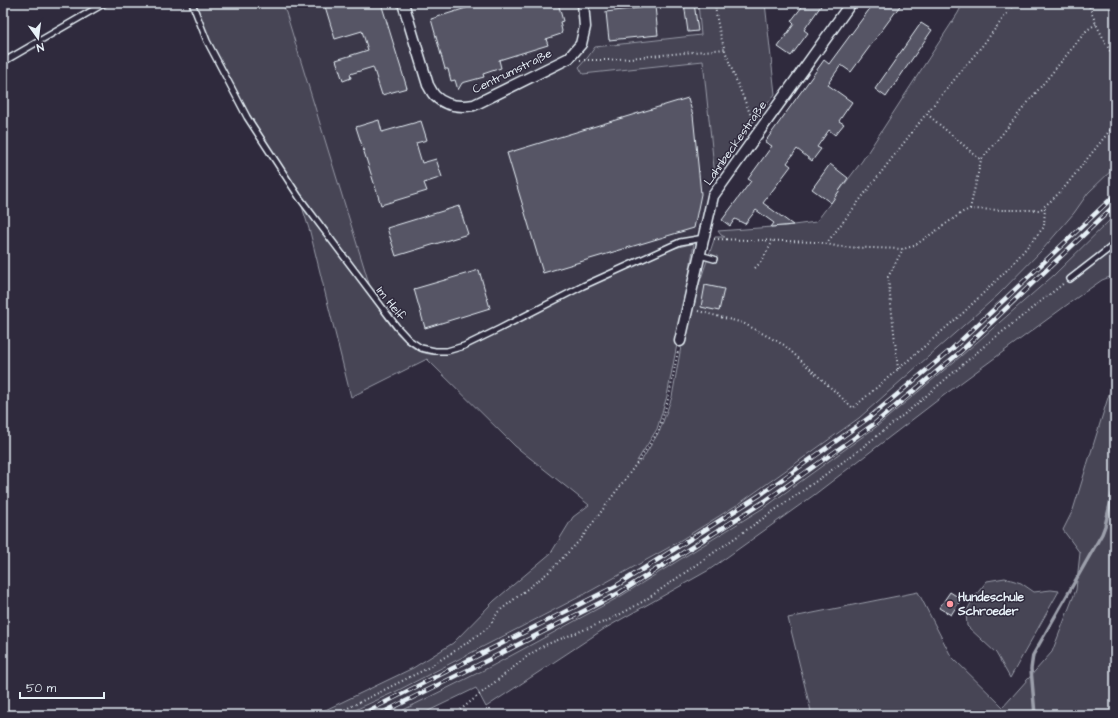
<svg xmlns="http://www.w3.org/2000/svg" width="1118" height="718" font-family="'Architects Daughter',sans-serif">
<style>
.built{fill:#3b3749}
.green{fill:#464455;stroke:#979aa6}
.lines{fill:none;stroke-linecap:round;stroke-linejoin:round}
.stream{stroke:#9c9fab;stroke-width:3.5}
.building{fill:#575565;stroke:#e8f1f8}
.service-casing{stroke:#e8f1f8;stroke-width:8}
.minor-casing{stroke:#e8f1f8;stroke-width:13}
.path{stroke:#e8f1f8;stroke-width:2;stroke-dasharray:1 3;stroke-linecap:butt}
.service{stroke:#2f2a3d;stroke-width:5}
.minor{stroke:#2f2a3d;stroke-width:10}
.rail-casing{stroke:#e8f1f8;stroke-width:4.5}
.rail{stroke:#2f2a3d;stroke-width:3;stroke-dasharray:9;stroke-linecap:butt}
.poi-dot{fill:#ff9aa2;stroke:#2f2a3d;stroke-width:1.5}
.labels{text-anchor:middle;stroke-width:3;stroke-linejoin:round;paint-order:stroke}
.street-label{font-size:12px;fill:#e8f1f8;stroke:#2f2a3d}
.poi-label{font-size:12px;font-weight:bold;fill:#e8f1f8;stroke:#2f2a3d;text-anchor:start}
</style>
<rect width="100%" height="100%" fill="#2f2a3d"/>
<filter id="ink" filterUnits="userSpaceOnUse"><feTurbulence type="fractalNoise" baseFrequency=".025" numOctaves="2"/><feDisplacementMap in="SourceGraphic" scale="8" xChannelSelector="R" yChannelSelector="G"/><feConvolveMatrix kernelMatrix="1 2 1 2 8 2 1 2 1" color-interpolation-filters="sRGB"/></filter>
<g filter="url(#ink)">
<g class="built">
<path d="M283 3H698L702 35 595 47 588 57 579 67 584 74 704 61 715 177 708 189 694 243 660 252 465 349 449 354 436 355 420 352 408 343 395 331 375 303Z"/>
<path d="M1115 167V215L1054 275 961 356 876 427 768 505 621 596 492 666 393 715H344L397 691 585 594 668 548 740 503 859 418 998 295 1043 249 1074 213 1088 193Z"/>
</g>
<g class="green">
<path d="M193 3H283L375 303C386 319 401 343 419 351 433 358 451 353 465 349L582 289 660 252 694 243 684 308 667 396 657 429 637 461 642 460 660 430 672 397 682 341 691 308 715 237H725L721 235 718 231 786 226 816 222 862 161 958 13 963 3H1115V167L1088 193 1074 213 1043 249 998 295 859 418 740 503 668 548 585 594 397 691 344 715H315L413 668 453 643 494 601 551 553 573 517 589 505 515 446 427 359 351 397 310 232 299 197 248 116 208 40Z"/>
<path d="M698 3H765L775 94 732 150 715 177 703 61 583 74 579 67 588 57 595 47 701 35Z"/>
<path d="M1115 215V275L1102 280 1075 299 947 393 814 495 709 570 604 629 486 707 476 688 420 715H393L492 666 621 596 768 505 876 427 961 356 1054 275Z"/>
<path d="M1115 366V715H812L788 618 918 592 951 656 1003 707 1052 652 1076 590 1080 553 1063 530 1073 510 1111 388Z"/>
<path d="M1005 578 1021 583 1034 592 1051 590 1059 591 1010 678 996 653 967 626 966 612 975 596 987 581Z"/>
</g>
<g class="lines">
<path class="stream" d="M1035 715 1031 669 1033 655 1102 534 1105 526 1115 483"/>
</g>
<g class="building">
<path d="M324 3H381L407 88 382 95 373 67 350 74 351 78 343 81 336 60 368 50 362 31 335 39Z"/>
<path d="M482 3H558L563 21 560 22 562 31 561 34 546 39 548 45 499 60 501 68 483 74 484 77 462 83 458 90 455 80 451 81 448 69H445L431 19Z"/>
<path d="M684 3H694L698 31 688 32Z"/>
<path d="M805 3H823L804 30 808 33 791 56 778 47 794 24 791 21Z"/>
<path d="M874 3H902L851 72 841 65 829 82H830L828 85 852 102 839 121 844 124 835 135 829 130 817 147 821 149 812 161 797 149 787 163 791 166 763 203 793 225 771 227 774 223 756 210 745 224 735 219 730 226 722 220 751 181 748 179 772 146 765 142 824 60 829 64Z"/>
<path d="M655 6 658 35 609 40 606 12Z"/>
<path d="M921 23 932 30 886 97 875 89Z"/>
<path d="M688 98 693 115 701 194 694 228 543 273 507 153Z"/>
<path d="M379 120 382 132 421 121 427 140 416 143 422 163 436 159 442 177 424 183 427 191 381 205 356 127Z"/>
<path d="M830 164 848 178 831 203 812 189Z"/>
<path d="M459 206 468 234 396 256 387 228Z"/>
<path d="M479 270 490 308 425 328 414 289Z"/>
<path d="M705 285 724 289 719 311 701 307Z"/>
<path d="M950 592 961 599 951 615 939 608Z"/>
</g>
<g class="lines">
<g class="service-casing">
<g id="service">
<path d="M192 3 207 41 247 117 299 197 397 327 409 340 421 348 435 351H447L464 346 499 329 583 286 680 242 704 238"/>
<path d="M3 62 105 3"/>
<path d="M700 255 714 259"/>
<path d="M1070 279 1115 244"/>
</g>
</g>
<g class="minor-casing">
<g id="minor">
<path d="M403 3 428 85C430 88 432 93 435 96 445 106 461 107 474 105L569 58 581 44 585 27 583 3"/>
<path d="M680 341 713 196 851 3"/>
</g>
</g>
<g class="path">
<path d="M715 3C718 44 738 83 753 121"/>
<path d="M1088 3 1096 24 1115 61"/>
<path d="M580 60H608L725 49"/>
<path d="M927 114 981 160"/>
<path d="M970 209 981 160 1087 30 1096 24"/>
<path d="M714 239 818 242 840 247 903 249 914 246 963 212 970 209 1002 210H1040L1053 199 1064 188 1115 124"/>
<path d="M826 244 926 114 982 46 1015 3"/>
<path d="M755 268 761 262 773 241"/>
<path d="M698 311 743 323 784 345 853 408 963 313 1011 266 1044 227 1045 206"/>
<path d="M898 369 888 277 903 249"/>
<path d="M334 715 424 670 458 649 489 627 498 612 550 571 581 539 640 459 659 430 669 396 678 351"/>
<path d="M454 715 529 655 545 645 609 620 630 609 647 599 801 492 858 451 912 408 982 348 1064 283"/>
</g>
<use href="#service" class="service"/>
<use href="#minor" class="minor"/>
<g class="rail-casing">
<g id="rail">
<path d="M360 715 616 586 760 495 870 417 952 349 1115 195"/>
<path d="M378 715 490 659 619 593 765 501 874 424 959 353 1115 205"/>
</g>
</g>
<use href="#rail" class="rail"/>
</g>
</g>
<circle class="poi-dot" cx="950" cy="604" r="4"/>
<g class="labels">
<g class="street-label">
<text transform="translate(512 71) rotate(-26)" y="4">Centrumstraße</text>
<text transform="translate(735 143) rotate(-55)" y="4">Lahnbeckestraße</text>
<text transform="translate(391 303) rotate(52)" y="4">Im Helf</text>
</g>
<g class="poi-label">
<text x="958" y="601">Hundeschule<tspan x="958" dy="14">Schroeder</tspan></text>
</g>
</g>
<rect width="1118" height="718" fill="none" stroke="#2f2a3d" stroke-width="16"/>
<rect x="8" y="8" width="1102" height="702" fill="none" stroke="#e8f1f8" stroke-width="1.5" filter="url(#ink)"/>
<g transform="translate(38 38) rotate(166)" stroke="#2f2a3d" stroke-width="3" paint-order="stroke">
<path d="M0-3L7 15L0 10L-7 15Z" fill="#e8f1f8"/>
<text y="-6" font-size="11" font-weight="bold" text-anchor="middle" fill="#e8f1f8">N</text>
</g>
<path d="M20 692v6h84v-6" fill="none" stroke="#e8f1f8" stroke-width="2"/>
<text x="26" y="692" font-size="12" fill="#e8f1f8" stroke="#2f2a3d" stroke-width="3" paint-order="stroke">50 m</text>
</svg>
